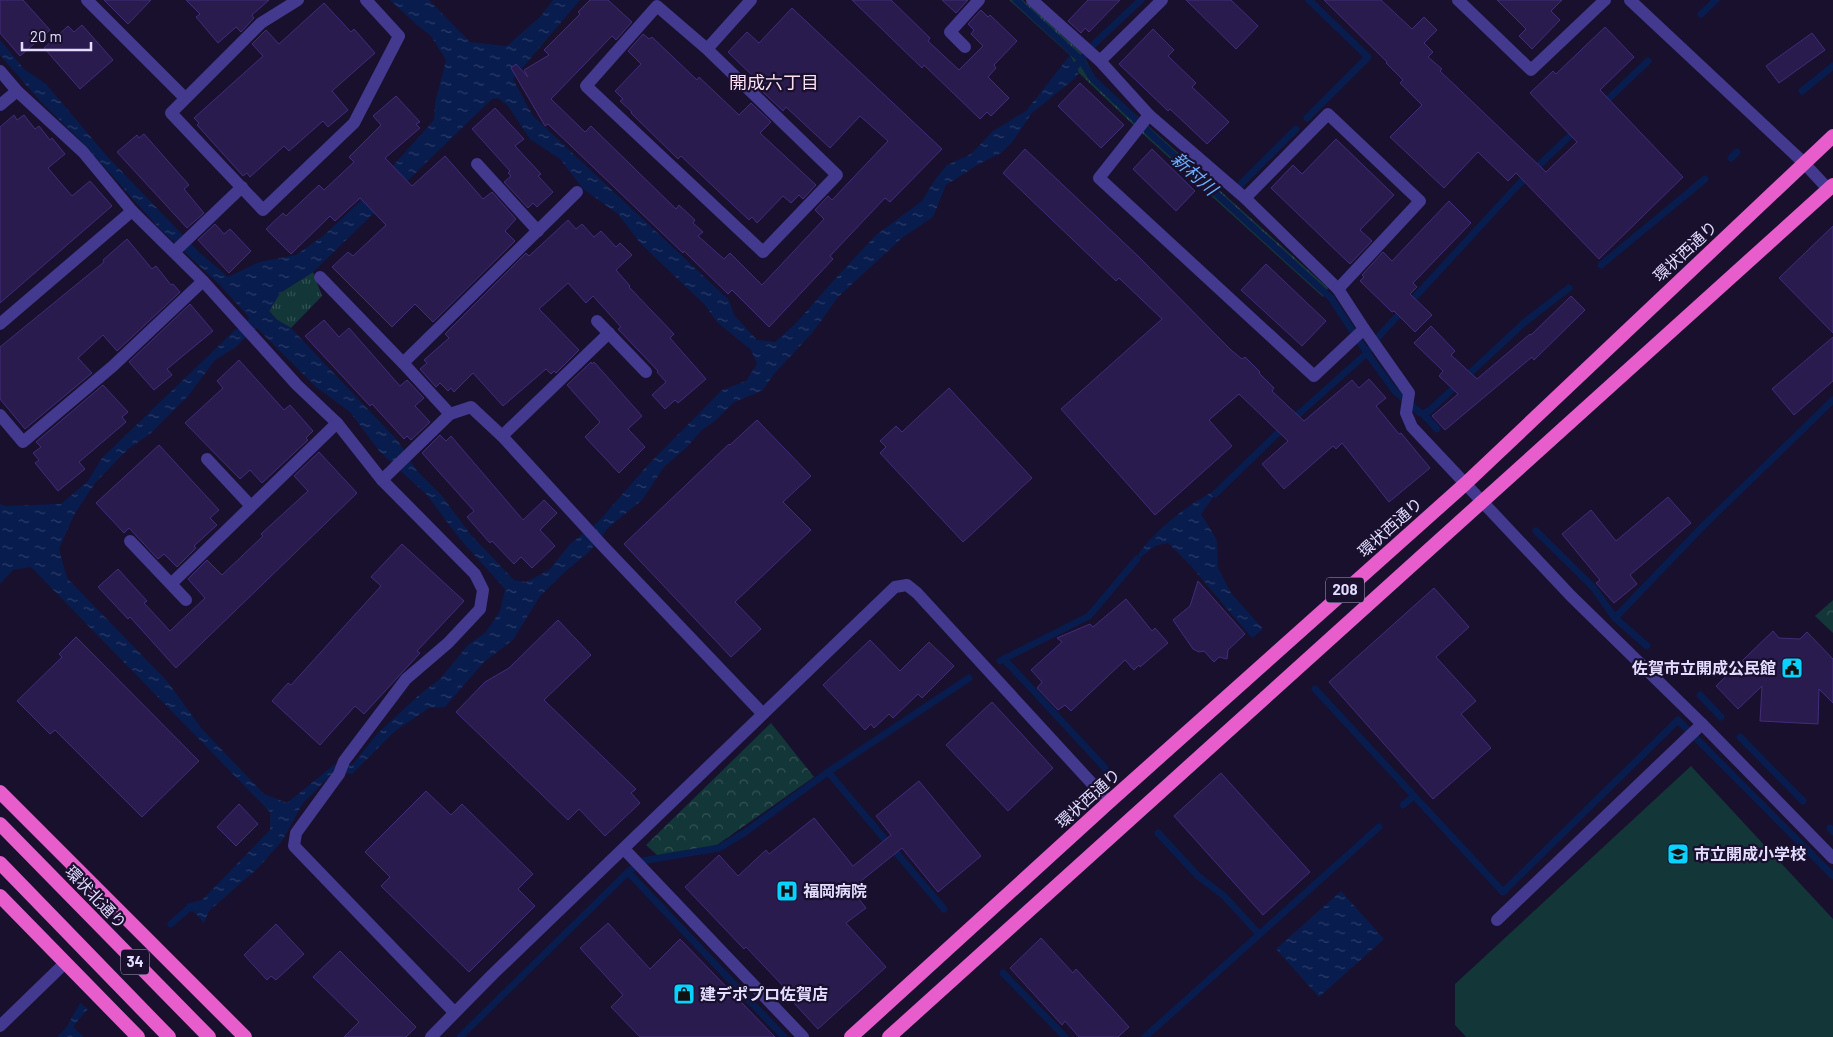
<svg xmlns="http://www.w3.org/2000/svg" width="1833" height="1037" font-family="Barlow,'Noto Sans JP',sans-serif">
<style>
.grass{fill:url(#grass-tufts)}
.park{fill:url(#park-crowns)}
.pitch{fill:#133638}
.water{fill:url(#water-ripples);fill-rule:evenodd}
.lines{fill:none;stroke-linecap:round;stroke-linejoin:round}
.stream{stroke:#081c4e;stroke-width:7}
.building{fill:#2a1b4f;stroke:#422c7c}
.service{stroke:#43398e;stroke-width:12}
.minor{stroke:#43398e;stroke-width:12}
.tertiary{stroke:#43398e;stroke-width:12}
.trunk{stroke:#e85dcc;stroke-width:14}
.labels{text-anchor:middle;stroke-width:4.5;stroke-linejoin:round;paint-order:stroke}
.shield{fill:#18102d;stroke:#a69fc0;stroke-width:1}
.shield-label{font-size:15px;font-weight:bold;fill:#e3dcff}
.street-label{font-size:16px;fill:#e3dcff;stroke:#18102d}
.poi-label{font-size:16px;font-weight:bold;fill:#e3dcff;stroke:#18102d;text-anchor:start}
.neighbourhood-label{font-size:18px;fill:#ffdef1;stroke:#18102d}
.water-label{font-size:18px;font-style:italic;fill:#6aaeff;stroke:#18102d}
</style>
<defs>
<pattern id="grass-tufts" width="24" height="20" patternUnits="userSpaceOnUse" patternTransform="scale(1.25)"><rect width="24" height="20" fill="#133638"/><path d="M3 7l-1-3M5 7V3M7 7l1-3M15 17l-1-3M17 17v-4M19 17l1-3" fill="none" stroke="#355256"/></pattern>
<pattern id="park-crowns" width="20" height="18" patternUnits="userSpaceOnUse" patternTransform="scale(1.25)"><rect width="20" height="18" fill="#133638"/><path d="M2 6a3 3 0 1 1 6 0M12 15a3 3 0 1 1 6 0" fill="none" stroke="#355256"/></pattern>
<pattern id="water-ripples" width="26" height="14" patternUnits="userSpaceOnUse" patternTransform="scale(1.25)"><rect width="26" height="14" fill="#081c4e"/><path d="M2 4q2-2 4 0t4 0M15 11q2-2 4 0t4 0" fill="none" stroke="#2c3c69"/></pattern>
</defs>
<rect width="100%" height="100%" fill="#18102d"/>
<g class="grass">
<path d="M1009 0H1023L1082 53 1096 79 1328 288 1323 297 1143 134 1079 73 1070 55Z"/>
<path d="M313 272 322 296 291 328 277 320 269 311 280 293Z"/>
</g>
<g class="park">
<path d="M1833 600V633L1815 616Z"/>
<path d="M771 723 814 777 714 847 658 856 646 845Z"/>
</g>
<path class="pitch" d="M1691 766 1833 919V1037H1466L1455 1025V984Z"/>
<g class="water">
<path d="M390 0H429L470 42 507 46 541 16 553 0H580L513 79 533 116 729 300 734 315 757 340 775 342 797 322 833 281 876 235 922 201 934 181 947 165 971 154 993 131 1026 111 1070 55 1079 73 1074 79 1032 113 1013 141 1001 153 979 164 946 185 933 217 902 238 838 297 813 332 774 374 762 391 734 402 715 421 702 430 686 448 664 467 642 500 608 528 589 552 566 571 540 596 513 640 484 662 445 707 429 708 394 732 352 774 339 772 331 775 303 803 282 841 258 868 209 911 204 923 186 904 202 900 270 830V812L31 567 13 570 0 584V504L5 506 61 504 88 481 102 458 234 331 247 322 249 317 219 284 159 228 81 141 40 101 0 55V40L24 69 46 84 106 155 199 252 228 277 259 262 296 255 323 236 365 197 434 120 435 103 446 60 431 36 417 25ZM498 98 508 106 530 139 560 159 583 189 618 214 640 243 705 305 717 322 751 350 757 364 746 381 722 390 647 466 599 521 570 544 549 570 526 582 514 580 471 535 442 496 417 471 398 441 291 328 277 320 269 311 280 293 313 272 492 99ZM257 328 316 387 350 412 380 452 427 495 460 539 505 589 500 611 486 632 468 645 440 679 419 695 377 734 353 764 347 766 335 764 287 803 264 794 202 729 167 681 67 578 59 549 74 515 95 483 127 450 151 433 189 395 215 360 236 347 252 330Z"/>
<path d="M1220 488 1201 514 1217 540 1218 568 1231 593 1263 629 1252 638 1190 565 1168 543 1155 546 1131 565C1149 534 1188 503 1220 488Z"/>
<path d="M1341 891 1384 939 1319 997 1276 949Z"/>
<path d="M80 1003 88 1009 73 1027 84 1037H57L66 1028Z"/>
</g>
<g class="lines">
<g class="stream">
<path d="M1016 0 1081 60 1092 78 1155 138 1331 298 1367 353 1380 335 1519 184 1576 130"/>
<path d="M1701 14 1716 0"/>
<path d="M1070 73 1096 42 1141 0"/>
<path d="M1802 91 1833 66"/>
<path d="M1602 105 1648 61"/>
<path d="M1307 118 1368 57 1309 0"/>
<path d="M1731 158 1737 152"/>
<path d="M1241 184 1296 129"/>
<path d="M1601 265 1705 179"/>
<path d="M1423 414 1437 429"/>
<path d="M1292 420 1367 353 1394 390 1419 412 1423 414 1429 411 1525 322 1569 288"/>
<path d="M1215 494 1284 427"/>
<path d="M1536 531 1593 587 1615 618 1703 526 1833 400"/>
<path d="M1615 618 1647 646"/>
<path d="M1004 659 1105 768"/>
<path d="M1000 661 1089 616 1137 559"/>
<path d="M1315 689 1503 892 1678 720 1833 876"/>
<path d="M1700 695 1721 717"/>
<path d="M1740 737 1803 801"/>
<path d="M828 772 944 909"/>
<path d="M1403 805 1414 796"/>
<path d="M1830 828 1833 832"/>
<path d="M1158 833 1198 876 1224 896 1259 934"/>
<path d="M628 872 784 1037"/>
<path d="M171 924 189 908H198"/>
<path d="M1003 973 1065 1037"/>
<path d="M460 1037 628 872 642 861 719 848 744 833 828 772 969 678"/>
<path d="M1145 1037 1379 827"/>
</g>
</g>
<g class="building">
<path d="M0 0H23L50 30 20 56 0 33Z"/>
<path d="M104 0H151L128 24Z"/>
<path d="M186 0H269L252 15 254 18 241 32 236 27 218 43 196 17 200 14Z"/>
<path d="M590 0H608L632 22 616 40 612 36 551 99 585 132 591 126 676 209 679 205 695 220 693 223 703 232 698 236 724 259 730 253 762 285 824 219 815 210 828 196 832 200 888 141 860 116 830 148 786 107 783 111 762 91 765 88 728 52 747 32 759 43 792 8 942 149 890 202 885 198 830 256 833 259 769 327 732 290 728 294 684 251 683 253 548 124 545 126 511 68 516 64 528 77 524 70 549 55 544 50 580 14 578 12Z"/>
<path d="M852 0H891L930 38 928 41 959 70 983 46 971 34 974 30 968 24 981 10 988 17 990 15 1017 41 994 65 996 68 988 77 1009 98 991 116 987 112 980 119 924 65 922 68Z"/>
<path d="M942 0H968L956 13Z"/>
<path d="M1088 0H1120L1089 32 1085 28 1081 33 1068 21Z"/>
<path d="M1186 0H1231L1258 26 1236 49Z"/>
<path d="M1324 0H1381L1412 29 1424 17 1437 30 1424 43 1433 52 1428 57 1442 69 1440 71 1546 172 1577 142 1530 93 1553 71 1556 74 1605 27 1634 57 1600 90 1683 177 1599 259 1516 173 1508 181 1478 152 1444 188 1390 137 1422 105 1400 83 1403 80 1386 63 1387 62Z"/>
<path d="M1497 0H1562L1551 11 1560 20 1532 49 1519 36 1526 29Z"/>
<path d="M324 3 351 32 354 29 375 53 332 91 348 110 328 127 323 121 289 151 284 146 250 177 247 173 243 176 197 125 199 123 194 118 263 56 252 44 266 30 279 44Z"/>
<path d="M82 25 113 60 80 89 44 48 68 26 74 32Z"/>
<path d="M1153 29 1174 50 1168 56 1196 83 1192 87 1229 122 1207 144 1170 109 1168 111 1119 64Z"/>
<path d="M1812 33 1825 50 1779 83 1766 66Z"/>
<path d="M643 34 649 39 652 37 697 80 699 77 739 115 751 103 771 122 760 133 816 185 803 199 799 195 791 203 783 196 757 223 752 217 749 220 681 156 678 159 631 113 632 112 620 101 623 99 615 91 641 64 628 51Z"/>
<path d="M1080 83 1124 125 1101 148 1058 106Z"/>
<path d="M396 96 420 122 416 124 420 128 385 158 412 186 445 156 483 199 492 192 516 219 505 231 515 241 433 322 415 304 392 327 332 267 348 252 353 256 386 225 360 198 335 221 330 216 291 254 266 229 283 213 286 216 319 185 324 190 354 162 349 157 381 125 373 116Z"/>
<path d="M495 108 524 139 515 146 541 174 538 176 553 192 537 207 533 203 528 208 504 182 511 176 508 173 510 171 472 129Z"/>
<path d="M14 115 17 120 24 115 35 129 39 126 50 140 52 138 65 154 48 168 72 196 90 181 112 206 0 303V127Z"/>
<path d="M144 134 189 185 184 189 204 213 187 228 117 152 137 135 139 138Z"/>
<path d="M1336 139 1394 195 1360 230 1372 241 1350 264 1271 188 1293 165 1302 174Z"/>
<path d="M1025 149 1139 257 1231 350 1242 359 1245 357 1260 372 1259 373 1274 388 1272 391 1304 421 1352 380 1359 388 1369 379 1386 398 1376 406 1399 434 1401 433 1430 468 1389 502 1342 443 1336 449 1333 446 1284 489 1262 464 1288 441 1239 394 1209 420 1232 446 1155 515 1061 409 1162 319 1119 278 1116 281 1003 173Z"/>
<path d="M1152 149 1195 191 1176 211 1133 169Z"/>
<path d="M1449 201 1471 223 1413 283 1417 287 1410 294 1432 315 1415 332 1394 311 1392 312 1360 281 1364 277 1362 275 1383 252 1392 261Z"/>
<path d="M568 220 576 229 582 224 594 237 601 231 616 247 620 243 632 255 616 270 630 286 629 287 674 334 670 338 706 379 678 403 675 400 665 409 652 395 666 382 657 372 658 371 618 329 621 327 593 296 586 303 568 283 539 309 579 350 556 373 554 371 551 374 546 369 503 406 473 373 454 392 451 388 448 391 440 383 436 387 420 369 427 363 424 360 449 338 445 334 526 253 529 256Z"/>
<path d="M215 224 224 234 230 229 251 251 229 273 198 240Z"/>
<path d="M1833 226V333L1779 278Z"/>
<path d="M127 239 152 269 156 266 171 285 173 284 180 292 117 351 103 335 78 358 92 373 25 429 0 399V347L104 262 103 260Z"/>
<path d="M1266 264 1326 321 1302 346 1241 290Z"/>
<path d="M1571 296 1585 310 1534 360 1532 357 1445 430 1432 416 1458 394 1439 376 1443 371 1414 343 1431 326 1455 351 1451 355 1477 379 1530 334 1531 335Z"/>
<path d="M190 304 213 331 167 369 172 375 154 390 129 362Z"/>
<path d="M324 320 339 337 349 328 400 386 407 380 424 398 415 406 430 422 411 440 407 436 404 439 372 404 370 406 305 336Z"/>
<path d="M1833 337V381L1794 415 1772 389Z"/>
<path d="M239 360 284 410 290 405 313 431 306 438 308 440 262 483 250 470 240 479 185 423 223 388 217 381Z"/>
<path d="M591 362 592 364 594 362 642 416 628 429 645 447 619 473 585 437 600 422 567 385Z"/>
<path d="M103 385 128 412 122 417 126 422 79 462 85 469 58 491 35 463 39 460 33 453 41 447 36 442Z"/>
<path d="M949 388 1032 478 963 542 880 453 886 447 880 441 896 426 902 432Z"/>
<path d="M757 420 811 476 783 502 811 530 735 602 761 629 731 657 624 544 729 444 730 445Z"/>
<path d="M440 435 446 441 451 436 523 520 544 500 557 513 540 530 555 546 532 568 521 557 514 564 492 541 490 543 467 517 474 511 422 453Z"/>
<path d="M159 445 219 510 210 518 217 525 194 546 196 548 177 567 164 554 158 559 129 528 124 533 96 503Z"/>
<path d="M319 452 357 493 176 668 130 617 128 619 98 587 118 569 147 601 144 603 170 631 205 598 188 579 207 560 222 575 263 536 261 534 308 491 294 476Z"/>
<path d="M1668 497 1691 523 1630 575 1637 584 1614 603 1596 583 1600 580 1562 534 1591 510 1616 541Z"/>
<path d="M402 544 464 601 417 651 420 653 364 714 355 706 320 745 272 701 288 683 291 685 381 586 371 577Z"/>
<path d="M1198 581 1245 634 1228 650 1227 659 1219 657 1214 662 1204 651 1199 652 1193 649 1173 620 1190 606Z"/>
<path d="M1434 588 1469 627 1436 657 1476 701 1461 714 1491 748 1433 799 1329 682Z"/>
<path d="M1126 599 1152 631 1155 628 1168 643 1140 667 1139 665 1134 670 1125 660 1071 711 1065 705 1058 710 1037 688 1042 682 1031 670 1062 642 1057 638 1090 624 1093 627Z"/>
<path d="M558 620 591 655 544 700 636 789 631 793 640 803 605 836 579 809 568 820 456 712 485 682 509 668Z"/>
<path d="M1773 631 1779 638 1800 639 1807 632 1833 659V703L1819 689 1818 724 1760 721 1762 686 1738 709 1716 686Z"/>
<path d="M76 637 199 761 142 817 55 730 50 734 17 701 62 657 59 654Z"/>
<path d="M870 640 900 671 929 642 954 666 922 698 918 694 893 718 889 714 874 728 871 724 865 730 823 685Z"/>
<path d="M992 702 1053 768 1008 811 946 745Z"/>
<path d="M1221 773 1310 872 1263 915 1174 816Z"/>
<path d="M919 781 981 856 938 892 902 848 851 889 866 908 846 923 886 967 818 1029 781 989 784 987 746 947 744 949 685 887 719 855 738 876 766 850 769 854 814 818 853 866 891 835 876 816Z"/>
<path d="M426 791 451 815 462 804 533 874 518 889 535 906 469 972 381 886 390 877 365 852Z"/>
<path d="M239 804 258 824 236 846 217 827Z"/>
<path d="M608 923 650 969 680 939 775 1037H640L611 1007 623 995 580 948Z"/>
<path d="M276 924 304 954 276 980 271 976 267 980 244 955Z"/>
<path d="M1041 938 1073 973 1076 969 1129 1027 1118 1037H1079L1065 1021 1062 1025 1010 968Z"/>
<path d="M340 951 416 1027 406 1037H344L359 1022 313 977Z"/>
</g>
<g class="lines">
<path class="service" d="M1497 920 1702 724"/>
<g class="minor">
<path d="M87 0 185 98"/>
<path d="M298 0 261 23 171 113 263 210 354 123 399 36 366 0"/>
<path d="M1032 0 1100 61 1149 115 1245 198 1338 289 1364 329 1409 393 1406 413 1412 427 1571 596 1702 724 1833 858"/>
<path d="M1458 0 1531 70 1605 0"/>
<path d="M965 47 950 32 979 0"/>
<path d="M707 49 837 175 763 252 586 86 657 6 707 49 751 0"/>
<path d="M1100 61 1162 0"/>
<path d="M0 71 17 91 83 152 132 211 203 281 297 385 337 423 382 480 475 574 483 590 480 609 448 643 406 679 344 761 339 774 296 833 294 846 454 1012"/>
<path d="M0 105 17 91"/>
<path d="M1149 115 1099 178 1314 376 1364 329"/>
<path d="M477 164 538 231"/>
<path d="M1245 198 1328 114 1420 201 1338 289"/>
<path d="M174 252 242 187"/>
<path d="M320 277 403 363 450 414"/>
<path d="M597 321 646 372"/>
<path d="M0 324 132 211"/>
<path d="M403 363 577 192"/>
<path d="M0 415 23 442 113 366 203 281"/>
<path d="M502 436 609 333"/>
<path d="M207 459 251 506"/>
<path d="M382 480 450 414 471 407 502 436 603 546 763 714"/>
<path d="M130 541 186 600"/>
<path d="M172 583 337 423"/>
<path d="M624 849 803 1037"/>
<path d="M0 1026 65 963"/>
</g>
<g class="tertiary">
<path d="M1630 0 1804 163 1828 189"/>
<path d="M431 1037 493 974 895 587 907 585 917 593 1109 802"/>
</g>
<g class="trunk">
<path d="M0 792 245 1037"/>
<path d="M0 824 209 1037"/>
<path d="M0 863 169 1037"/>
<path d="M0 896 138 1037"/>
<path d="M851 1037 1109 802 1465 484 1833 136"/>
<path d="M889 1037 1833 185"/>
</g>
</g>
<defs>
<g id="civic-square" transform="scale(1.125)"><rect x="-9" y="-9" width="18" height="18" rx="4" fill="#08d2ff" stroke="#18102d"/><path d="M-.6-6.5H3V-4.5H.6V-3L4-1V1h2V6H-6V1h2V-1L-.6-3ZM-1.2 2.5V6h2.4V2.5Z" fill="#111"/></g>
<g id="school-square" transform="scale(1.125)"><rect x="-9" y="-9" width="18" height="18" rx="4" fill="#08d2ff" stroke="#18102d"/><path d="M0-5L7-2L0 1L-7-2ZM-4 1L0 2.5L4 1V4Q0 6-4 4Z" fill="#111"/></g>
<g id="hospital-square" transform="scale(1.125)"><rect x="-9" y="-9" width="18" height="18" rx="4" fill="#08d2ff" stroke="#18102d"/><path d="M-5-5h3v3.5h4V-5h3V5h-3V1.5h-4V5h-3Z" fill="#111"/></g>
<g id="shop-square" transform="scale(1.125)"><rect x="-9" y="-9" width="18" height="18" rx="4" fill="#08d2ff" stroke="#18102d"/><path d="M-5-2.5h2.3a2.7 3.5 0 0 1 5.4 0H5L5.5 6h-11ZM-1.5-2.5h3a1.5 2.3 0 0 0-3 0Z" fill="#111"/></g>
</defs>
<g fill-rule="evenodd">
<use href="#civic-square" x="1792" y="668"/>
<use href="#school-square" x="1678" y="854"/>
<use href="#hospital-square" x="787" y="891"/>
<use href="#shop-square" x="684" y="994"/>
</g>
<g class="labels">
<g class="shield">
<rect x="1326" y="577.5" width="38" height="25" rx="4"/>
<rect x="121" y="949.5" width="28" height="25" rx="4"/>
</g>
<g class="shield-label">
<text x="1345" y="595">208</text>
<text x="135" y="967">34</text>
</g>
<g class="street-label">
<text transform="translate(1685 251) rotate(-43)" y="6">環状西通り</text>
<text transform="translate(1390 527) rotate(-42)" y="6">環状西通り</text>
<text transform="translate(1088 798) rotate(-42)" y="6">環状西通り</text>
<text transform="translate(96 897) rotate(46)" y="6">環状北通り</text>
</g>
<g class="poi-label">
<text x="1776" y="674" text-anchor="end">佐賀市立開成公民館</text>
<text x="1694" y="860">市立開成小学校</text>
<text x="803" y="897">福岡病院</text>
<text x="700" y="1000">建デポプロ佐賀店</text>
</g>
<g class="neighbourhood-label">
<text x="774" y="89">開成六丁目</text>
</g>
<g class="water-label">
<text transform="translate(1194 174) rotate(42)" y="6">新村川</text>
</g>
</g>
<path d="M22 42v8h69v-8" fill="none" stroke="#e3dcff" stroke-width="2.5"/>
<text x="30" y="42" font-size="15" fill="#e3dcff" stroke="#18102d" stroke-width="4" paint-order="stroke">20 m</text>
</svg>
